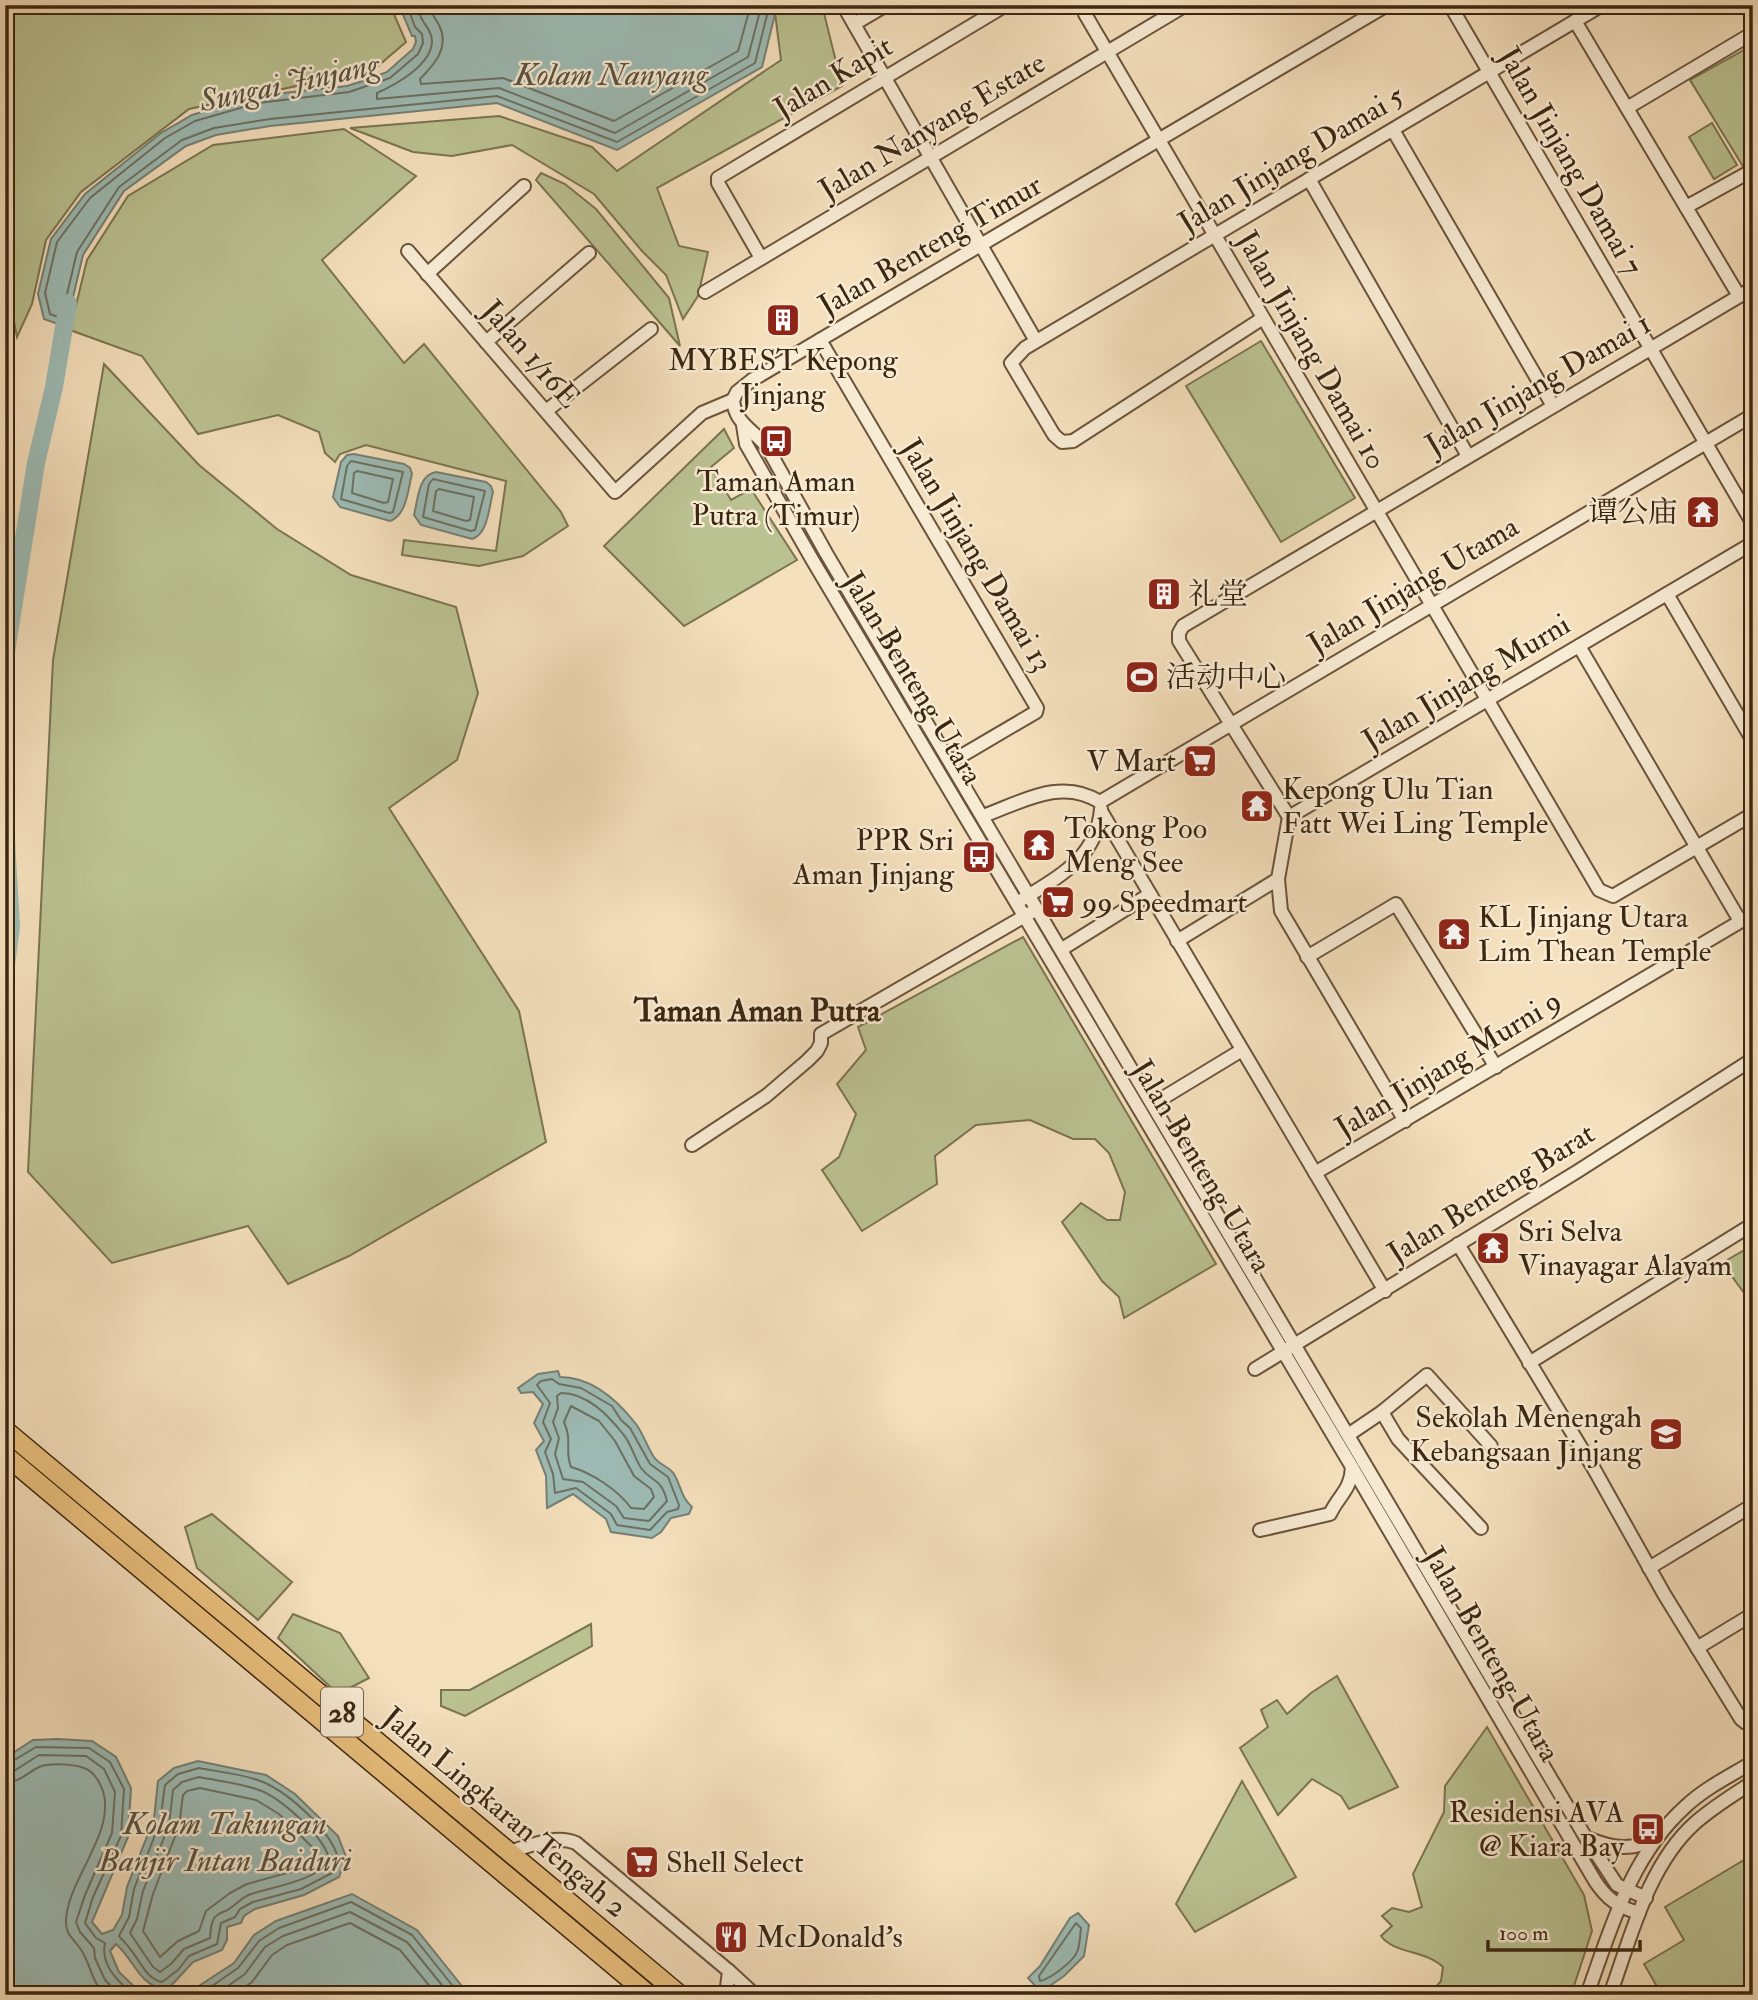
<svg xmlns="http://www.w3.org/2000/svg" width="1758" height="2000" font-family="'IM FELL Double Pica','Noto Serif SC',serif">
<style>
.green{fill:#bbc292;stroke:#7b7451;stroke-width:2}
.water{fill:#9dbcb6;stroke:#768074;stroke-width:2}
.lines{fill:none;stroke-linecap:round;stroke-linejoin:round}
.shore{stroke:#6c7163;stroke-width:2}
.river{stroke:#9dbcb6;stroke-width:18}
.minor-casing{stroke:#6a543b;stroke-width:16}
.highway-casing{stroke:#3b2610;stroke-width:21}
.minor{stroke:#f8ebd4;stroke-width:12}
.highway{stroke:#eac07e;stroke-width:18}
.labels{text-anchor:middle;stroke-width:5;stroke-linejoin:round;paint-order:stroke}
.shield{fill:#f8ebd4;stroke:#74614b;stroke-width:2}
.shield-label{font-size:28px;font-weight:bold;fill:#3b2610}
.street-label{font-size:30px;fill:#3b2610;stroke:#f8ebd4}
.poi-label{font-size:30px;fill:#3b2610;stroke:#f8ebd4;text-anchor:start}
.water-label{font-size:32px;font-style:italic;fill:#585342;stroke:#f8ebd4}
.neighbourhood-label{font-size:32px;font-weight:bold;fill:#3b2610;stroke:#f8ebd4}
</style>
<rect width="100%" height="100%" fill="#f5e0bd"/>
<filter id="stains"><feTurbulence type="fractalNoise" baseFrequency=".00286" numOctaves="4"/><feColorMatrix values="0 0 0 0 .2 0 0 0 0 .09 0 0 0 0 .02 0 0 0 .5 -.17"/></filter>
<radialGradient id="worn" r=".72"><stop offset=".6" stop-color="#630" stop-opacity="0"/><stop offset="1" stop-color="#630" stop-opacity=".3"/></radialGradient>
<g class="green">
<path d="M8 5H390L406 42 378 66 325 80 189 109 81 192 46 240 32 304 17 337 5 277V10Z"/>
<path d="M774 5H822L842 86 657 188 679 246 708 252 698 296 683 319 666 275 642 251 594 194 512 145 452 156 413 152 350 128 499 116 592 147 617 171 781 60Z"/>
<path d="M1753 45V163L1744 168 1690 80Z"/>
<path d="M1712 123 1737 165 1714 179 1689 137Z"/>
<path d="M344 129 416 176 322 260 404 363 424 344 561 512 568 526 523 556 479 566 402 555 404 540 496 551 506 481 366 445 340 454 335 462 325 453 319 432 278 415 198 434 142 356 70 330 87 260 128 196 213 145Z"/>
<path d="M541 173 565 184 596 209 669 298 680 346 536 180Z"/>
<path d="M1261 341 1355 498 1281 542 1186 386Z"/>
<path d="M104 364 199 465 277 529 351 575 456 607 478 693 457 760 389 808 519 1011 546 1142 349 1256 288 1284 248 1226 112 1263 28 1172 53 660Z"/>
<path d="M724 429 734 448 711 467 731 500 751 489 797 560 684 626 604 546Z"/>
<path d="M1023 937 1216 1264 1124 1318 1119 1297 1102 1281 1062 1222 1081 1203 1107 1220H1120L1125 1192 1109 1153 1095 1139H1073L1030 1120 976 1125 935 1156 937 1184 862 1231 822 1170 839 1157 856 1114 837 1084 866 1050 858 1027Z"/>
<path d="M1753 1245V1305L1722 1263Z"/>
<path d="M212 1514 292 1582 258 1620 197 1568 185 1527Z"/>
<path d="M293 1614 340 1633 369 1678 338 1694 278 1638Z"/>
<path d="M591 1624 592 1646 465 1716 441 1706V1690H470Z"/>
<path d="M1337 1676 1398 1787 1349 1809 1341 1796 1312 1779 1278 1815 1240 1748 1268 1727 1261 1710 1277 1700 1287 1714 1311 1693Z"/>
<path d="M1487 1727 1584 1895 1592 1931 1571 1995H1429L1441 1981 1443 1967C1426 1950 1394 1954 1381 1936L1392 1926 1382 1916 1392 1908 1409 1912 1422 1907 1413 1874 1444 1812 1445 1786Z"/>
<path d="M1242 1781 1296 1877 1195 1932 1176 1904Z"/>
<path d="M1749 1857 1753 1862V1995H1662L1644 1964 1684 1940 1665 1907Z"/>
</g>
<g class="water">
<path d="M399 5H773L775 14 762 67 617 150 497 103 270 126 216 135 186 146 124 191 83 255 66 327 44 319 38 294 51 239 85 194 161 133 192 115 256 96 347 86 369 79 387 72 413 49 416 42 415 36H412Z"/>
<path d="M354 454 404 464 410 468 412 474C408 489 407 515 390 521L340 507 333 497 341 462 347 455Z"/>
<path d="M436 472 486 482 491 486 493 492C489 507 488 534 472 539L421 525 414 515C418 500 418 475 436 472Z"/>
<path d="M558 1371 560 1377C592 1377 618 1401 636 1424 643 1433 647 1447 654 1457 659 1465 670 1467 674 1474 681 1486 681 1497 692 1507L689 1514 671 1518 661 1532 652 1538 611 1532 606 1519 573 1494 547 1508 546 1476 536 1450 544 1441 534 1423 543 1404 533 1392 521 1393 518 1388 538 1374Z"/>
<path d="M57 1739 92 1741 116 1757 131 1788 128 1837 92 1922 102 1934 113 1930 122 1915 127 1887 154 1819 158 1781 174 1768 198 1761 266 1775 295 1794 338 1836 346 1857 339 1877 304 1895 255 1909 244 1916 241 1923 227 1927V1940L222 1950 193 1962 166 1991C136 1982 136 1962 116 1944L110 1951 119 1972 143 1995H5V1758L33 1740Z"/>
<path d="M352 1894 417 1930 469 1995H185L234 1963 254 1935 276 1921Z"/>
<path d="M1078 1913 1089 1925 1084 1956 1064 1976 1041 1992 1028 1978 1040 1966 1070 1918Z"/>
</g>
<g class="lines">
<g class="shore">
<path d="M407 5 415 27 422 34 423 43 418 54 390 78 349 92 258 103 195 121 165 138 90 198 57 242 45 293 50 314 58 317 62 315 77 252 119 187 182 140 214 128 270 119 497 96 617 142 755 63 767 15 766 5"/>
<path d="M417 5C419 10 420 17 423 21 427 28 432 32 432 41 432 65 395 85 377 93V99L499 88 615 133 748 57 759 15 758 5"/>
<path d="M429 5C431 13 435 18 439 25 450 47 435 64 420 79L421 84 503 78 614 121 738 51 748 15 747 5"/>
<path d="M351 461 403 472 393 512 389 513 341 499 347 466Z"/>
<path d="M357 471 393 479 388 502 384 503 352 493 354 473Z"/>
<path d="M433 479 485 491 475 530 471 531 423 517 429 484Z"/>
<path d="M439 489 474 497 470 520 466 521 433 511 436 491Z"/>
<path d="M552 1379 559 1384 581 1388 612 1406 621 1420 630 1428 650 1464 668 1477 679 1505 678 1509 667 1512 650 1530 617 1525 611 1514 576 1488 555 1493 553 1474 545 1452 551 1439 543 1422 550 1403 537 1385 541 1381Z"/>
<path d="M561 1393C587 1393 608 1415 623 1434 631 1443 634 1457 641 1468 652 1483 661 1477 667 1501L649 1521 624 1518 616 1506 583 1482 563 1479 555 1454 559 1438 553 1422 558 1408 557 1396Z"/>
<path d="M571 1406 599 1421 615 1441 634 1476 651 1489 654 1497 644 1509 631 1508C618 1490 592 1473 571 1467 564 1450 573 1442 564 1422Z"/>
<path d="M5 1763 11 1762 36 1747 89 1748 110 1762 124 1789 121 1836 93 1897 85 1923 96 1938 105 1943C100 1965 118 1981 133 1995"/>
<path d="M199 1768C219 1772 244 1774 263 1782 289 1793 331 1831 338 1858L332 1873 301 1889 253 1902 240 1909 235 1917 221 1923 217 1944 189 1956 178 1970 162 1982C145 1978 141 1961 130 1949 127 1944 122 1940 119 1936L129 1917 134 1889 160 1822 165 1785 178 1774Z"/>
<path d="M5 1772 14 1771 39 1755 86 1756 104 1769 115 1792 112 1833 85 1895 76 1922 80 1932 94 1948 95 1958 105 1980 120 1995"/>
<path d="M199 1777C218 1781 241 1783 259 1790 281 1798 323 1836 329 1858 322 1880 271 1887 251 1894 242 1897 237 1904 229 1909 224 1913 219 1912 215 1917 210 1923 211 1931 210 1938L184 1949 171 1964 160 1972 153 1967 130 1933 137 1919 143 1891 169 1825 173 1790 182 1782Z"/>
<path d="M5 1783C20 1782 27 1773 39 1767 48 1763 71 1764 81 1767 90 1769 96 1776 100 1784 122 1827 67 1878 66 1921 65 1936 77 1941 83 1953 91 1967 92 1982 105 1995"/>
<path d="M200 1788 256 1800 279 1814 315 1850 317 1858 294 1871 247 1884 230 1893 206 1911 199 1931 178 1941 160 1957 143 1931 153 1894 179 1826 183 1795 187 1791Z"/>
<path d="M1076 1923 1081 1928C1080 1935 1080 1946 1077 1952 1073 1962 1050 1979 1040 1981L1039 1976Z"/>
<path d="M199 1995 238 1968 259 1941 279 1928 351 1902 412 1935 460 1995"/>
<path d="M215 1995 245 1974 265 1947 283 1936 350 1912 407 1942 450 1995"/>
<path d="M233 1995 252 1982 272 1955 287 1945 350 1923 400 1950 437 1995"/>
</g>
<g class="river">
<path d="M5 658 36 463 54 387 68 303"/>
<path d="M5 822 11 927 5 972"/>
</g>
<g class="minor-casing">
<g id="minor">
<path d="M843 5 1036 341"/>
<path d="M1450 5 1753 524"/>
<path d="M1085 14 1599 890 1613 896 1753 814"/>
<path d="M1575 21 1739 296"/>
<path d="M854 24 886 5"/>
<path d="M1627 108 1753 33"/>
<path d="M1393 130 1553 406"/>
<path d="M1309 179 1468 456"/>
<path d="M1686 207 1753 170"/>
<path d="M408 251 615 492 702 413 733 400"/>
<path d="M761 258 718 183V178L1006 5"/>
<path d="M427 274 524 186"/>
<path d="M705 292 1186 5"/>
<path d="M1263 318 1073 441 1062 442 1054 435 1011 363 1025 348 1602 5"/>
<path d="M820 340 1037 708 1036 712 951 762"/>
<path d="M486 342 589 253"/>
<path d="M733 400C735 424 754 430 767 447L826 553 1586 1838 1617 1885 1646 1898"/>
<path d="M733 400 737 392 752 380 1387 5"/>
<path d="M546 411 651 329"/>
<path d="M743 425 746 444 813 561 1352 1467 1595 1881C1607 1899 1618 1907 1639 1913"/>
<path d="M1667 594 1753 741"/>
<path d="M1579 646 1740 921"/>
<path d="M1100 802 1753 415"/>
<path d="M1101 811 1385 1291"/>
<path d="M983 816C1022 802 1061 777 1100 802"/>
<path d="M1289 817 1179 641V633L1183 626 1753 288"/>
<path d="M1278 879 1281 911 1405 1121"/>
<path d="M1023 899C1060 876 1097 857 1101 809"/>
<path d="M1177 941 1278 879 1289 817 1753 543"/>
<path d="M1062 949 1150 894"/>
<path d="M1307 957 1396 904 1496 1067"/>
<path d="M1153 1104 1242 1050"/>
<path d="M692 1145 766 1096 807 1061 817 1051 821 1043V1034L1030 913"/>
<path d="M1315 1173 1753 914"/>
<path d="M1458 1244 1594 1469 1664 1594 1741 1719 1746 1723 1753 1721"/>
<path d="M1529 1363 1753 1224"/>
<path d="M1255 1369 1578 1171 1753 1059"/>
<path d="M1382 1412 1398 1439 1481 1528"/>
<path d="M1348 1435 1382 1412 1427 1375 1491 1446"/>
<path d="M1260 1530 1330 1514C1339 1495 1351 1490 1352 1467"/>
<path d="M1649 1568 1753 1505"/>
<path d="M1697 1648 1753 1614"/>
<path d="M1587 1838C1612 1848 1631 1852 1656 1838"/>
<path d="M509 1852C530 1846 555 1834 576 1843L729 1971 726 1995"/>
<path d="M729 1971 755 1995"/>
<path d="M1587 1995C1611 1928 1631 1855 1686 1806 1705 1788 1730 1776 1753 1762"/>
<path d="M1610 1995C1631 1937 1648 1865 1695 1823 1713 1807 1733 1795 1753 1782"/>
</g>
</g>
<g class="highway-casing">
<g id="highway">
<path d="M5 1430 680 1995"/>
<path d="M5 1455 649 1995"/>
</g>
</g>
<use href="#minor" class="minor"/>
<use href="#highway" class="highway"/>
</g>
<defs>
<g id="building-square" transform="scale(1.75)"><rect x="-9" y="-9" width="18" height="18" rx="4" fill="#8f2418" stroke="#f8ebd4"/><path d="M-4-6H4V6H1V3H-1V6H-4ZM-2.5-4.3h1.7v1.8h-1.7ZM.8-4.3h1.7v1.8H.8ZM-2.5-1h1.7V.8h-1.7ZM.8-1h1.7V.8H.8Z" fill="#fff"/></g>
<g id="bus-square" transform="scale(1.75)"><rect x="-9" y="-9" width="18" height="18" rx="4" fill="#8f2418" stroke="#f8ebd4"/><path d="M-5-6H5V4H4V6H2V4H-2V6H-4V4H-5ZM-3.5-4V0h7V-4ZM-3.5 1.2v1.5H-2V1.2ZM2 1.2v1.5H3.5V1.2Z" fill="#fff"/></g>
<g id="temple-square" transform="scale(1.75)"><rect x="-9" y="-9" width="18" height="18" rx="4" fill="#8f2418" stroke="#f8ebd4"/><path d="M0-6L5-2H3V0L6.5 2.5H4V6H1.5V3h-3V6H-4V2.5H-6.5L-3 0V-2H-5Z" fill="#fff"/></g>
<g id="stadium-square" transform="scale(1.75)"><rect x="-9" y="-9" width="18" height="18" rx="4" fill="#8f2418" stroke="#f8ebd4"/><path d="M0-5a6.5 5 0 1 0 0 10a6.5 5 0 1 0 0-10ZM-3.5-1.8h7v3.6h-7Z" fill="#fff"/></g>
<g id="supermarket-square" transform="scale(1.75)"><rect x="-9" y="-9" width="18" height="18" rx="4" fill="#8f2418" stroke="#f8ebd4"/><path d="M-6-5.5h2.5l.6 2H6L4.5 2H-2.5L-4.4-4H-6ZM-1.5 3.2a1.3 1.3 0 1 0 .1 0ZM3 3.2a1.3 1.3 0 1 0 .1 0Z" fill="#fff"/></g>
<g id="school-square" transform="scale(1.75)"><rect x="-9" y="-9" width="18" height="18" rx="4" fill="#8f2418" stroke="#f8ebd4"/><path d="M0-5L7-2L0 1L-7-2ZM-4 1L0 2.5L4 1V4Q0 6-4 4Z" fill="#fff"/></g>
<g id="restaurant-square" transform="scale(1.75)"><rect x="-9" y="-9" width="18" height="18" rx="4" fill="#8f2418" stroke="#f8ebd4"/><path d="M-5-6h1v4h1v-4h1v4h1v-4h1v5L-1.5 .5V6h-2V.5L-5-1ZM5-6V6H3V1.5H1.5Q1.5-4 5-6Z" fill="#fff"/></g>
</defs>
<g fill-rule="evenodd">
<use href="#building-square" x="783" y="320"/>
<use href="#bus-square" x="776" y="441"/>
<use href="#temple-square" x="1703" y="512"/>
<use href="#building-square" x="1164" y="594"/>
<use href="#stadium-square" x="1142" y="677"/>
<use href="#supermarket-square" x="1200" y="761"/>
<use href="#temple-square" x="1257" y="806"/>
<use href="#temple-square" x="1039" y="845"/>
<use href="#bus-square" x="979" y="857"/>
<use href="#supermarket-square" x="1058" y="902"/>
<use href="#temple-square" x="1454" y="934"/>
<use href="#temple-square" x="1493" y="1248"/>
<use href="#school-square" x="1666" y="1434"/>
<use href="#bus-square" x="1648" y="1829"/>
<use href="#supermarket-square" x="642" y="1862"/>
<use href="#restaurant-square" x="731" y="1937"/>
</g>
<g class="labels">
<rect class="shield" x="321" y="1687.5" width="42" height="49" rx="5"/>
<g class="shield-label">
<text x="342" y="1722">28</text>
</g>
<g class="street-label">
<text transform="translate(833 77) rotate(-31)" y="10">Jalan Kapit</text>
<text transform="translate(932 126) rotate(-31)" y="10">Jalan Nanyang Estate</text>
<text transform="translate(1291 159) rotate(-31)" y="10">Jalan Jinjang Damai 5</text>
<text transform="translate(1571 161) rotate(60)" y="10">Jalan Jinjang Damai 7</text>
<text transform="translate(930 245) rotate(-30)" y="10">Jalan Benteng Timur</text>
<text transform="translate(1312 350) rotate(60)" y="10">Jalan Jinjang Damai 10</text>
<text transform="translate(531 354) rotate(49)" y="10">Jalan 1/16E</text>
<text transform="translate(1538 384) rotate(-30)" y="10">Jalan Jinjang Damai 1</text>
<text transform="translate(977 555) rotate(59)" y="10">Jalan Jinjang Damai 13</text>
<text transform="translate(1413 585) rotate(-31)" y="10">Jalan Jinjang Utama</text>
<text transform="translate(913 678) rotate(59)" y="10">Jalan Benteng Utara</text>
<text transform="translate(1466 682) rotate(-31)" y="10">Jalan Jinjang Murni</text>
<text transform="translate(1448 1064) rotate(-31)" y="10">Jalan Jinjang Murni 9</text>
<text transform="translate(1202 1166) rotate(59)" y="10">Jalan Benteng Utara</text>
<text transform="translate(1491 1193) rotate(-32)" y="10">Jalan Benteng Barat</text>
<text transform="translate(1492 1654) rotate(60)" y="10">Jalan Benteng Utara</text>
<text transform="translate(505 1812) rotate(40)" y="10">Jalan Lingkaran Tengah 2</text>
</g>
<g class="poi-label">
<text x="783" y="370" text-anchor="middle">MYBEST Kepong<tspan x="783" dy="34">Jinjang</tspan></text>
<text x="776" y="491" text-anchor="middle">Taman Aman<tspan x="776" dy="34">Putra (Timur)</tspan></text>
<text x="1678" y="522" text-anchor="end">谭公庙</text>
<text x="1188" y="604">礼堂</text>
<text x="1166" y="687">活动中心</text>
<text x="1176" y="771" text-anchor="end">V Mart</text>
<text x="1282" y="799">Kepong Ulu Tian<tspan x="1282" dy="34">Fatt Wei Ling Temple</tspan></text>
<text x="1064" y="838">Tokong Poo<tspan x="1064" dy="34">Meng See</tspan></text>
<text x="954" y="850" text-anchor="end">PPR Sri<tspan x="954" dy="34">Aman Jinjang</tspan></text>
<text x="1082" y="912">99 Speedmart</text>
<text x="1478" y="927">KL Jinjang Utara<tspan x="1478" dy="34">Lim Thean Temple</tspan></text>
<text x="1518" y="1241">Sri Selva<tspan x="1518" dy="34">Vinayagar Alayam</tspan></text>
<text x="1642" y="1427" text-anchor="end">Sekolah Menengah<tspan x="1642" dy="34">Kebangsaan Jinjang</tspan></text>
<text x="1624" y="1822" text-anchor="end">Residensi AVA<tspan x="1624" dy="34">@ Kiara Bay</tspan></text>
<text x="666" y="1872">Shell Select</text>
<text x="756" y="1947">McDonald's</text>
</g>
<g class="water-label">
<text x="611" y="85">Kolam Nanyang</text>
<text transform="translate(289 82) rotate(-12)" y="11">Sungai Jinjang</text>
<text x="225" y="1834">Kolam Takungan<tspan x="225" dy="37">Banjir Intan Baiduri</tspan></text>
</g>
<g class="neighbourhood-label">
<text x="757" y="1021">Taman Aman Putra</text>
</g>
</g>
<rect width="1758" height="2000" fill="none" stroke="#f5e0bd" stroke-width="28"/>
<rect x="7" y="7" width="1744" height="1986" fill="none" stroke="#3b2610" stroke-width="3.5"/>
<rect x="14" y="14" width="1730" height="1972" fill="none" stroke="#3b2610" stroke-width="2"/>
<path d="M1488 1940v10h152v-10" fill="none" stroke="#3b2610" stroke-width="3.5"/>
<text x="1499" y="1940" font-size="21" fill="#3b2610" stroke="#f8ebd4" stroke-width="5" paint-order="stroke">100 m</text>
<rect width="100%" height="100%" filter="url(#stains)"/>
<rect width="100%" height="100%" fill="url(#worn)"/>
</svg>
